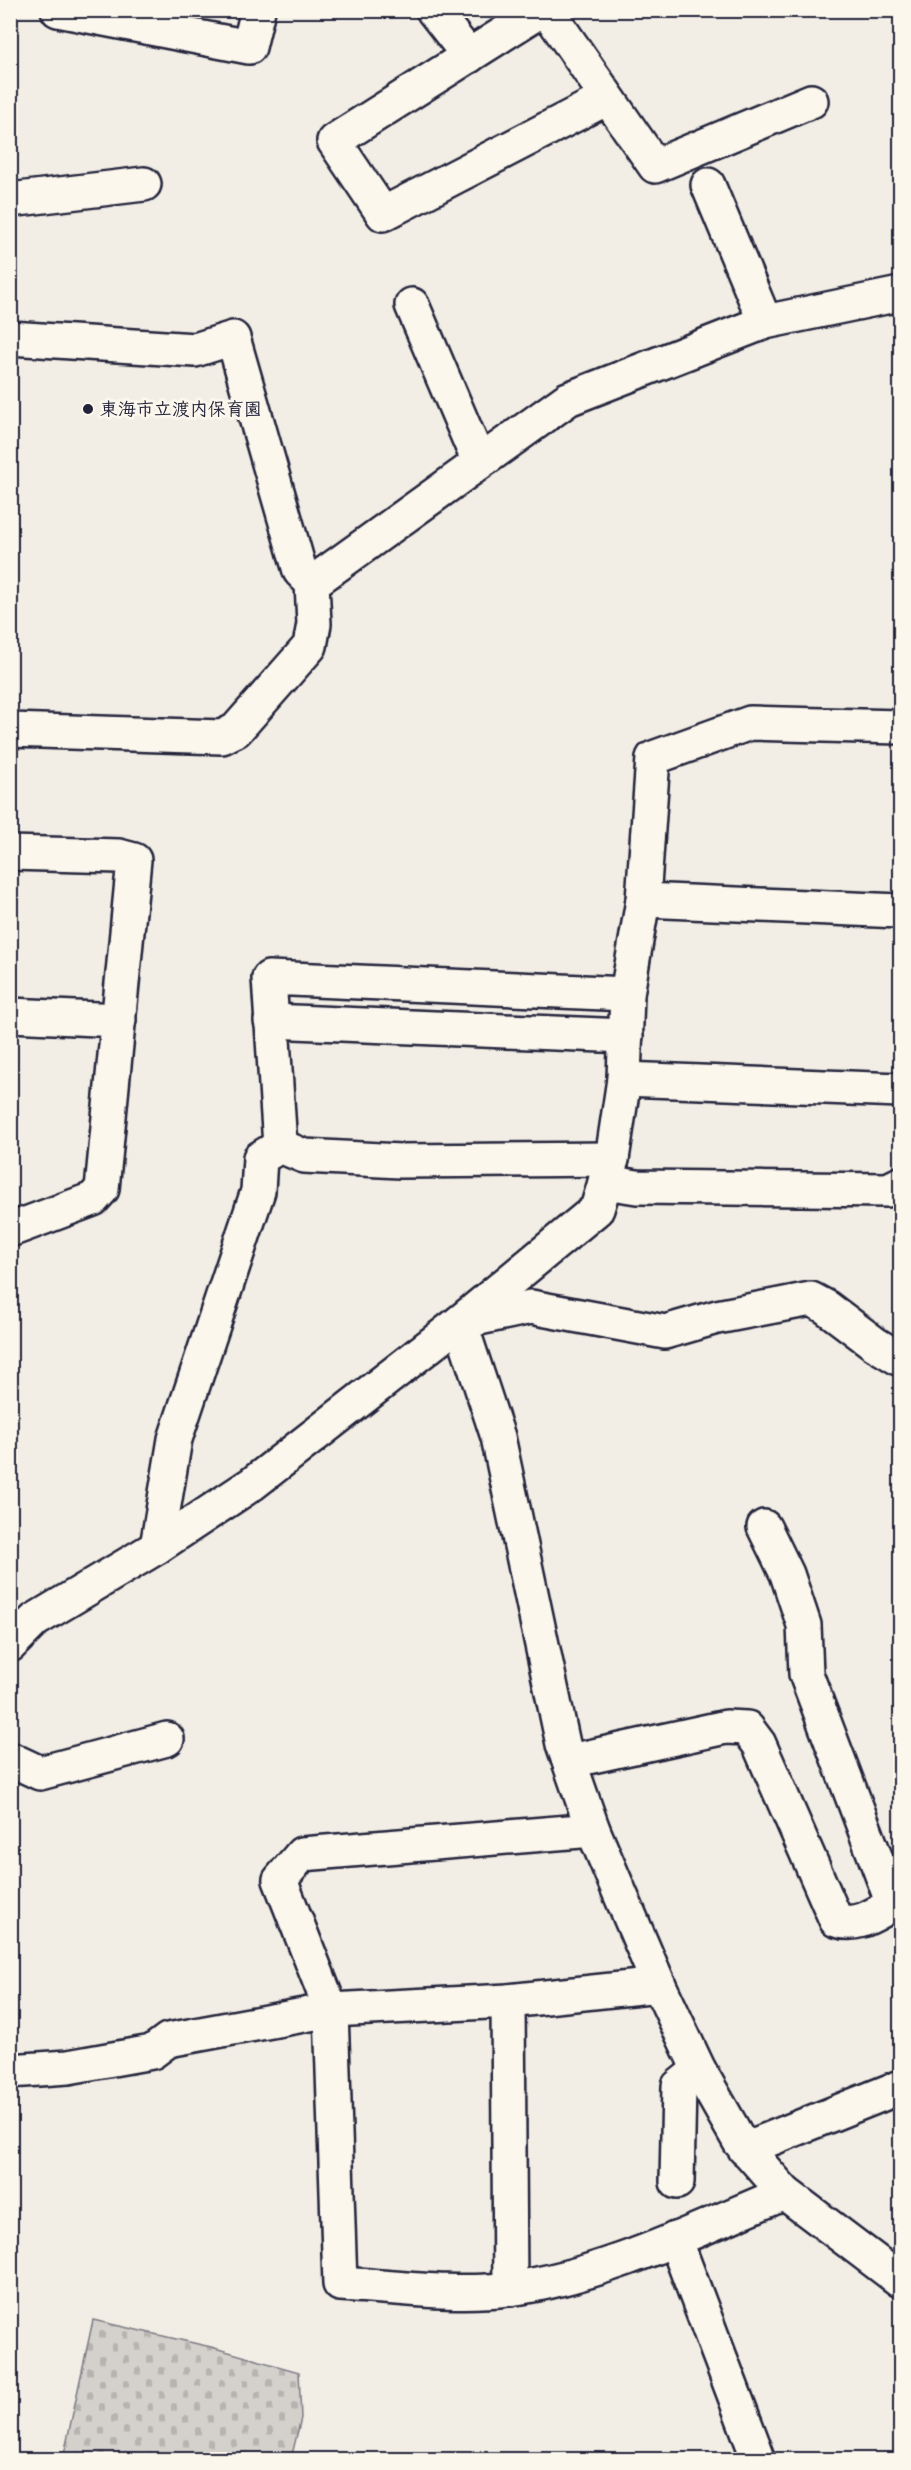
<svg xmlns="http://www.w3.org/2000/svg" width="911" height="2470" font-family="Kalam,'Klee One',sans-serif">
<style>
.cemetery{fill:url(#cemetery-stones);stroke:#7b7a84;stroke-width:1.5}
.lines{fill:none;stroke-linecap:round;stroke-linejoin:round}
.street-casing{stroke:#22223b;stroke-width:38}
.street{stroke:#fbf7ec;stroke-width:33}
.poi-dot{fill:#22223b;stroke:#fbf7ec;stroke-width:2}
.labels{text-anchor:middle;stroke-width:6;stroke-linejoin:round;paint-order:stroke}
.poi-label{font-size:18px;font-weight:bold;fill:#22223b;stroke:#fbf7ec;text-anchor:start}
</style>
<defs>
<pattern id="cemetery-stones" width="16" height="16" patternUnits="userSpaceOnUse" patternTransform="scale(1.5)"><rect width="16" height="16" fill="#d4d1cc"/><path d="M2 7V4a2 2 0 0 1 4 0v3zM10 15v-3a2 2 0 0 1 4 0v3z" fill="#b6b3b0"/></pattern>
</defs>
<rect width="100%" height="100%" fill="#f2eee5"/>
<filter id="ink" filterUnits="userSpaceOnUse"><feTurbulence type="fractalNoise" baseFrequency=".0167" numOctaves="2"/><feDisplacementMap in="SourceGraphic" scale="12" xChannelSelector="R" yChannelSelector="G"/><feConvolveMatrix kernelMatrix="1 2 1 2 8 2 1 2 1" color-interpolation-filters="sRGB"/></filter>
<g filter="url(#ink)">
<path class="cemetery" d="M93 2320 211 2347 299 2372 301 2418 291 2459H63Z"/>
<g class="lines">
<g class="street-casing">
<g id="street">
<path d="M58 10 249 47 258 10"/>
<path d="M433 10 469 56"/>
<path d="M541 10 334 141 383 214 607 98"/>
<path d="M547 10 655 166 811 101"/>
<path d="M708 185 765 322"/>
<path d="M10 200 144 184"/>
<path d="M412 305 479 462"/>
<path d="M10 338 195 350 233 338 300 571 312 583 314 624 310 646 236 730 222 737 10 730"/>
<path d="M312 583 568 399 765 322 900 294"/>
<path d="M10 853 119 856 134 860 102 1189 93 1199 10 1230"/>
<path d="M643 900 900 911"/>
<path d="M10 1015 119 1020"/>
<path d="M271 1021 626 1036"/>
<path d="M624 1079 900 1090"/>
<path d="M280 1146 269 978 627 994"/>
<path d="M280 1146 304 1156 400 1161 612 1159"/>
<path d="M605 1182 637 1187 888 1190 900 1184"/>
<path d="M465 1321 531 1307 665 1332 717 1317 811 1299 826 1307 875 1344 900 1359"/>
<path d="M460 1322 498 1437 563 1744 593 1830 659 1985 699 2070 740 2142 785 2193 900 2280"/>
<path d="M764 1527 787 1574 804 1625 806 1674 893 1904"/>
<path d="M157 1547 175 1439 258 1191 260 1158 280 1146"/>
<path d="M10 1645 35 1620 157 1547 252 1484 460 1322 597 1209 612 1159 624 1079 627 994 643 900 653 758 750 723 900 727"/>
<path d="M10 1759 40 1773 167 1739"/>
<path d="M570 1761 726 1727 747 1728 759 1744 836 1920C861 1929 878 1910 900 1901"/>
<path d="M593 1830 302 1854 280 1880 331 2010 340 2284C394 2287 455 2296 509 2289 604 2276 698 2229 785 2193"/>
<path d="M508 2001 510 2289"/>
<path d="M10 2071 68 2067 152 2052 168 2040 331 2010 508 2001 659 1985"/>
<path d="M745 2149 900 2087"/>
<path d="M677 2182 679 2086 699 2070"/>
<path d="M675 2239 759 2460"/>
</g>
</g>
<use href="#street" class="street"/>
</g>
</g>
<circle class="poi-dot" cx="88" cy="409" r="6"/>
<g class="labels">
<g class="poi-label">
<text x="100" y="415">東海市立渡内保育園</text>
</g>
</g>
<rect width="911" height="2470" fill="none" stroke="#fbf7ec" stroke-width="36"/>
<rect x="18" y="18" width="875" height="2434" fill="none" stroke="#22223b" stroke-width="2" filter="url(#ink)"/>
</svg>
